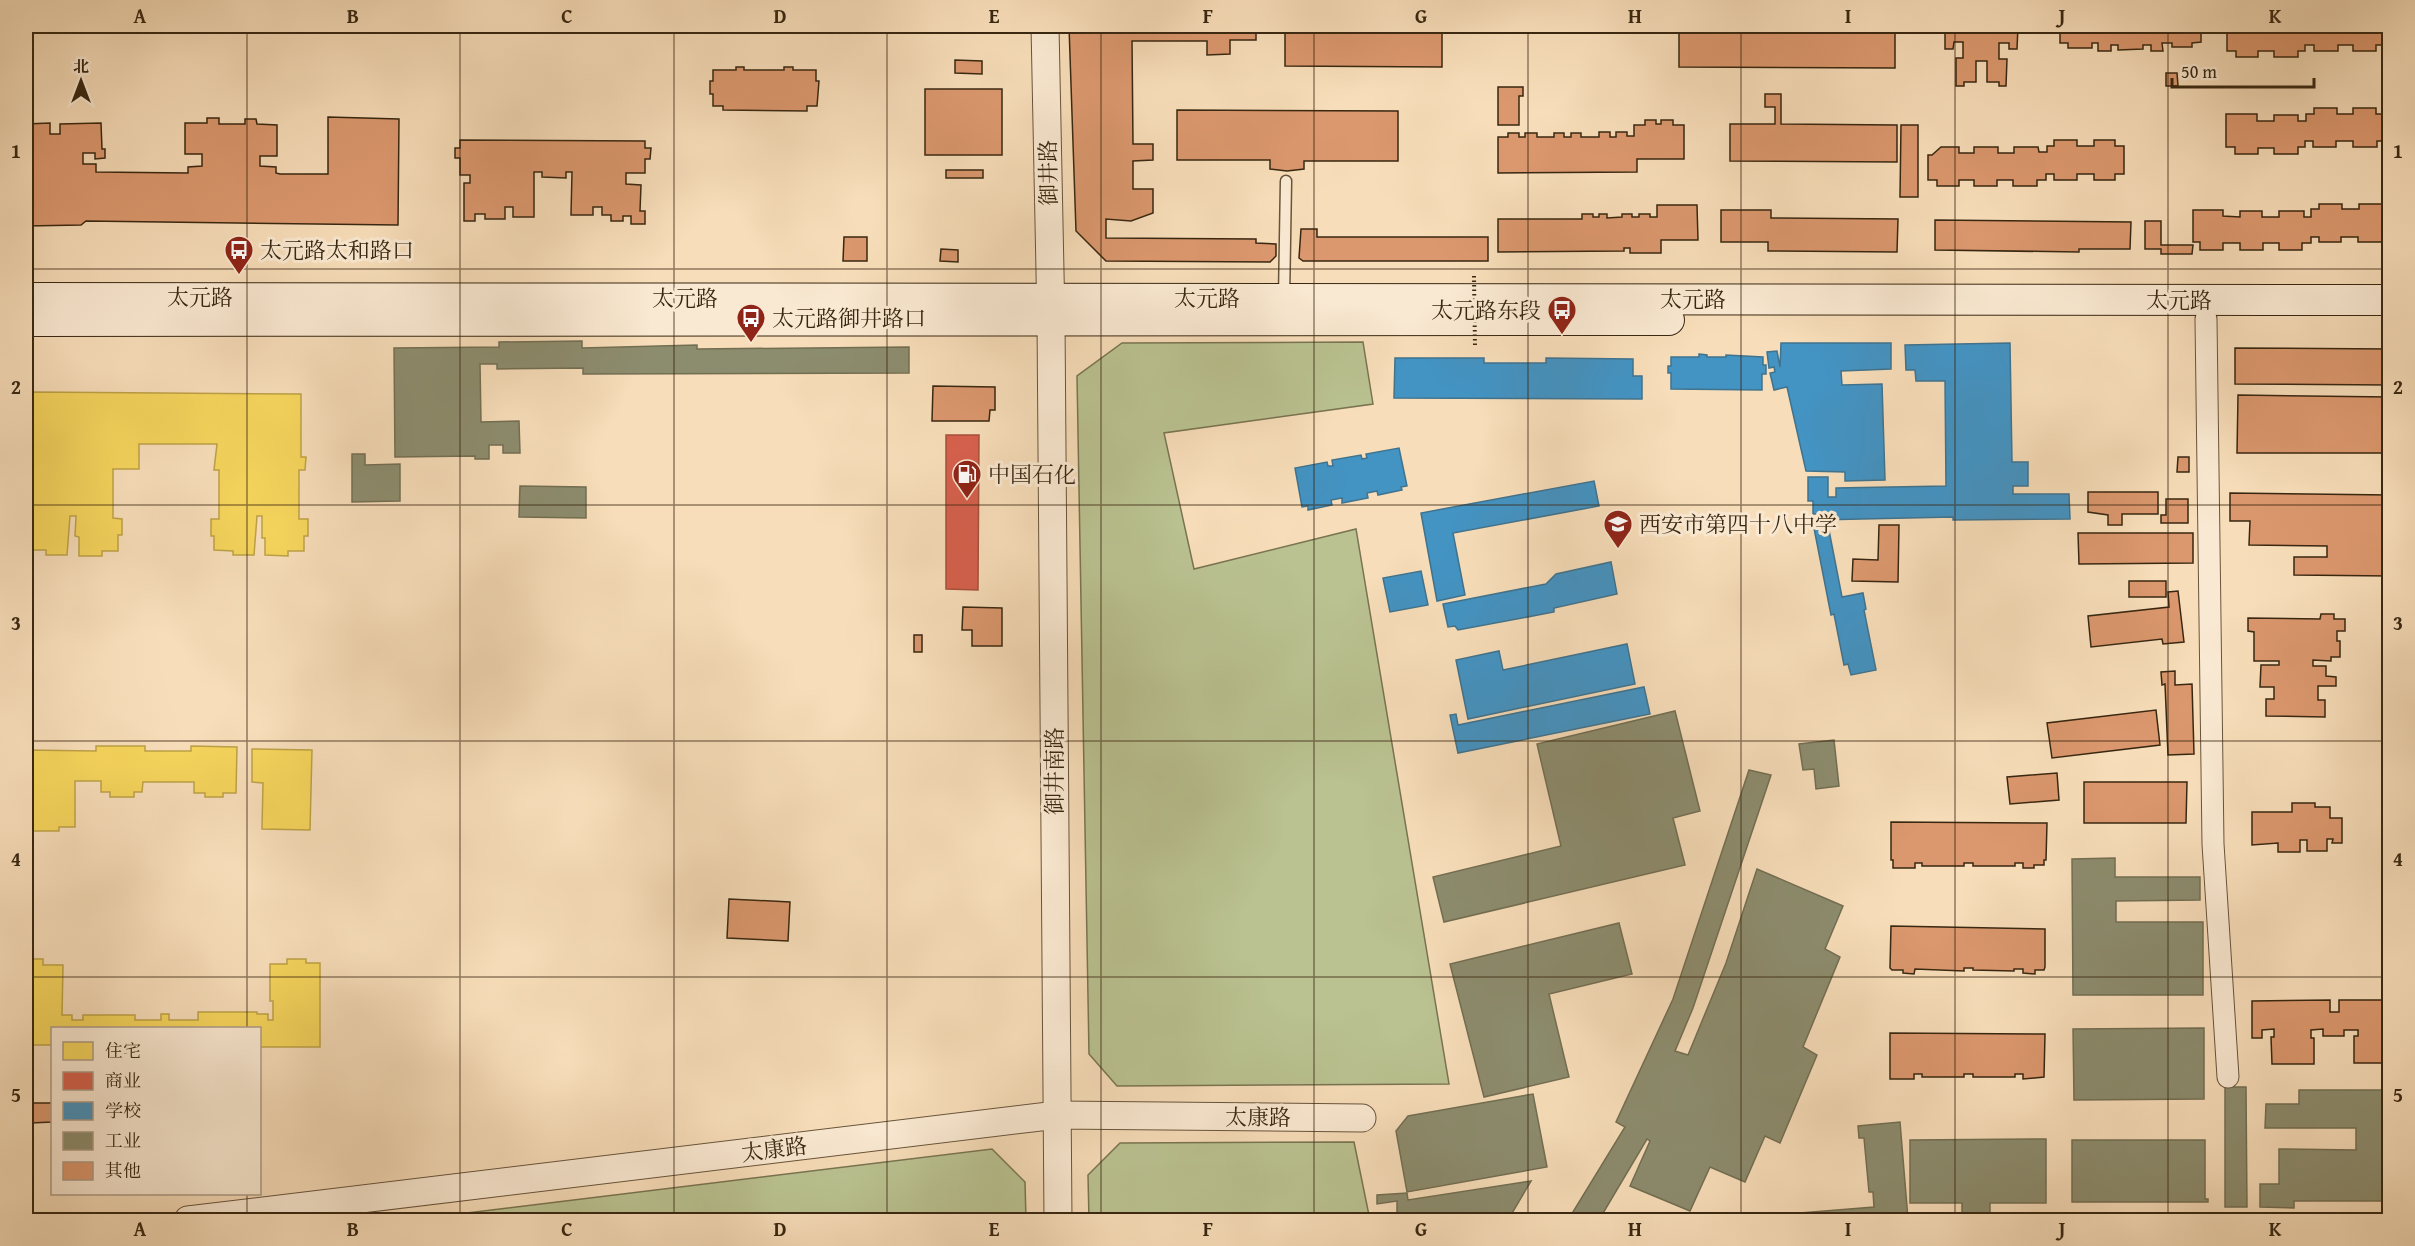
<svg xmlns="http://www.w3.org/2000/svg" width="2415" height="1246" font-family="'Gentium Book Plus','Noto Serif SC',serif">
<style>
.green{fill:#bac291;stroke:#797451;stroke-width:1.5}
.homes{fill:#f6d55c;stroke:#bda146;stroke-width:1.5}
.shops{fill:#d6604d;stroke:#a74f3b;stroke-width:1.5}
.schools{fill:#4393c3;stroke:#40738e;stroke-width:1.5}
.industry{fill:#8c8c6e;stroke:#736e52;stroke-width:1.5}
.building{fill:#db976d;stroke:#382711;stroke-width:1.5}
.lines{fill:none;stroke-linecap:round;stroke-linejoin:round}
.service-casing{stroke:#68543b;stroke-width:13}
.minor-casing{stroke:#68543b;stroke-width:23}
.tertiary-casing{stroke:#68543b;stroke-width:29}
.secondary-casing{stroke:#382711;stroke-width:32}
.service{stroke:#fae9d2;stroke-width:10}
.minor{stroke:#fae9d2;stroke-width:21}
.tertiary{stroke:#fae9d2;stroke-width:27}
.secondary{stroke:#fae9d2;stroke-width:30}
.path-bridge{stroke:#382711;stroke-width:4;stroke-dasharray:1.5 3;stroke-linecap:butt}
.grid{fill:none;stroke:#382711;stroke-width:1.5;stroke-opacity:0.55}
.labels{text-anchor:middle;stroke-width:6;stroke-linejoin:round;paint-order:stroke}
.street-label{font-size:22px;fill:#382711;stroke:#fae9d2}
.poi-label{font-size:22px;fill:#382711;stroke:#fae9d2;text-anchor:start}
.neatline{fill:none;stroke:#382711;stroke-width:2}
.grid-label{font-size:20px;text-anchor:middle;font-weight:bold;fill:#382711}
</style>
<rect width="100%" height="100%" fill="#f7ddb9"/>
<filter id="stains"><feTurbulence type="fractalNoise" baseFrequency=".00333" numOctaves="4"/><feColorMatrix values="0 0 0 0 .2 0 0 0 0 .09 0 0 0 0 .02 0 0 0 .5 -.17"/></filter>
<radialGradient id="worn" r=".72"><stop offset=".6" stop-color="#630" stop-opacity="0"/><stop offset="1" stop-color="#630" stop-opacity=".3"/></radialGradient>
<g class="green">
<path d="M1363 342 1373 404 1164 433 1194 569 1356 529 1449 1084 1117 1086 1089 1054 1077 376 1122 343Z"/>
<path d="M1354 1142 1370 1220H1089L1088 1175 1120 1143Z"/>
<path d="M992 1149 1025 1182 1026 1220H409Z"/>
</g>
<g class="homes">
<path d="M32 392 301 394V457H306L305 470H299V519H308V536H304V551H288V556L265 555V538H262V516H257L254 555H233V551L214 550V536H211V519H219V470H214L217 444H139V469H113V518L122 519V535H118V551H102V556H79V537L75 536 76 516H70L67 555H46V550H28L26 519H32V470H28V456H32Z"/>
<path d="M96 746H145V751H191V746L237 747 236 793H223V797H205V793H194V782H143L142 792H134V797H110V792H101V781H75V827H59V831H28L26 750 96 751Z"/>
<path d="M252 749 312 750 310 830 262 829 263 783 252 782Z"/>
<path d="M26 959H43V965H63L62 1015H72V1020H83V1015H135V1020H161V1014H169V1020H198V1012H257V1014H268V1020H273V1001H270V964H287V959H306V963H320V1047H260V1028H52V1045H26Z"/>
</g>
<path class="shops" d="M946 435H979L978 590 946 589Z"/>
<g class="schools">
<path d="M1781 343H1891V369L1841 371 1842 385 1882 384 1885 480 1845 481V472L1806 471 1787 387 1774 390 1770 373 1775 372 1774 367 1769 368 1767 352 1777 351 1780 367Z"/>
<path d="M2010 343 2012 462H2028V486H2013V494H2069L2070 519 1953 520V517L1817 520V514H1813V501H1808V477H1828V497H1836V488L1946 486 1945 381H1916L1915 370H1906L1905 345Z"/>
<path d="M1699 354 1707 355V357H1726V355L1763 357V365H1766V374H1762V390L1671 389V373H1668V366H1671V357H1699Z"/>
<path d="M1395 358H1484V363H1546V358L1633 359V376H1642V399L1394 398Z"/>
<path d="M1399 448 1407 486 1401 487 1402 490 1378 495 1377 491 1367 493 1368 498 1342 503V498L1331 500 1332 505 1308 510V506L1302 507 1295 468 1327 462 1328 466H1333L1332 460 1361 455 1362 459 1367 458 1366 454Z"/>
<path d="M1594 481 1599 506 1453 533 1465 595 1437 601 1421 513Z"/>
<path d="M1827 520 1842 597 1863 593 1866 609 1864 610 1876 670 1851 675 1848 664 1844 665 1834 614 1831 615 1813 523Z"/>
<path d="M1611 562 1617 594 1554 608V612L1458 630 1455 626 1448 627 1443 604 1546 584 1556 574Z"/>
<path d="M1421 571 1428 605 1390 612 1383 578Z"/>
<path d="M1627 644 1635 684 1468 719 1456 660 1499 651 1503 670Z"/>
<path d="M1644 687 1650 714 1458 753 1450 715 1456 714 1458 725Z"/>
</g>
<g class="industry">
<path d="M582 341V348L697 345V349L909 347V373L583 374V368L497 369V364H480L481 422 519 421 520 453H503V445H489V459H475V456L395 457 394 348 499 347V342Z"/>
<path d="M352 454H365V465L400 464V501L352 502Z"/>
<path d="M520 486 586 487V518L519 517Z"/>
<path d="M1675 711 1700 811 1673 818 1685 865 1444 922 1433 877 1561 846 1537 744Z"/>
<path d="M1834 740 1839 786 1816 789 1814 769 1803 770 1799 744Z"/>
<path d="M1749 770 1771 775 1693 1008 1675 1051 1688 1055 1726 963 1757 869 1843 906 1825 949 1840 957 1803 1047 1817 1055 1780 1143 1765 1136 1745 1182 1710 1167 1690 1211 1630 1186 1650 1141 1647 1139 1599 1220H1568L1625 1127 1616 1122 1673 999Z"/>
<path d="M2115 858V877H2200V900L2116 901V922H2203V995H2073L2072 859Z"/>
<path d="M1619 923 1632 974 1549 994 1569 1077 1484 1097 1450 964Z"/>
<path d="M2204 1028V1099L2074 1100 2073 1029Z"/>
<path d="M2225 1087H2246L2247 1207H2225Z"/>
<path d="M2299 1090H2390V1201H2294V1208L2260 1207V1184H2279V1149L2356 1150V1128H2265L2266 1104H2299Z"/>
<path d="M1533 1094 1547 1167 1407 1192 1396 1131 1408 1116Z"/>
<path d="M1900 1122 1908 1219 1739 1220V1218L1874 1207 1873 1192H1869L1864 1138H1859L1858 1126Z"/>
<path d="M2046 1139V1203H1990V1219H1962V1203H1910V1140Z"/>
<path d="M2072 1140H2205V1199H2208V1202H2072Z"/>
<path d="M1531 1181 1508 1220H1397V1201L1377 1204V1195L1407 1193 1408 1200Z"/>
</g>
<g class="building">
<path d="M482 26H525V30H497V26Z"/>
<path d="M975 26H997V32L975 31Z"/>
<path d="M1069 26H1266L1256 27V40H1230V54L1207 55V41H1132L1133 144H1153V160L1133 161V189H1153V213L1131 221 1106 219V238L1256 239V243L1276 244V256L1270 262 1106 261 1076 231Z"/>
<path d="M1285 26H1442V67L1285 66Z"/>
<path d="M1679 26H1895V68L1679 67Z"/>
<path d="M1945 26H2018L2017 49H2009V43H1999V59H2007L2006 86H1999V82H1987V61H1976V82H1964V86H1956V58H1963V42H1954L1953 49H1945Z"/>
<path d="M2060 26H2201V42L2192 43V47H2172V43H2162L2163 51H2151V45H2143V49L2118 50V45H2111V51H2098V43H2092V48H2068V43H2060Z"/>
<path d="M2227 26H2390V45H2376V51H2353V45H2338V51H2314V45H2305V51H2298V57H2274V51H2258V57H2236V51H2227Z"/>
<path d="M955 60 982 61V74L955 73Z"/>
<path d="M736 67H744V70H784V67H793V70H816V81H819L817 106H807V111L723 110V106H713V94H710V81H713V70H736Z"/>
<path d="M2166 73H2177L2178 86H2166Z"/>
<path d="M1498 87H1523V96H1519V125H1498Z"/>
<rect x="925" y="89" width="77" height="66"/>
<path d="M1765 94H1781V124L1897 125V162L1730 161V124H1775V107H1765Z"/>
<path d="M2314 108H2337V114H2353V108H2376V114H2390V141H2377V147H2353V141H2336V147H2313V141H2305V147H2298V154H2274V148H2258V154H2235V147H2226V114H2257V121H2274V115H2298V121H2306V114H2314Z"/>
<path d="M1177 110 1398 111V161H1304V169L1287 171 1270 169V160H1177Z"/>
<path d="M328 117 399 119 398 225 86 221 81 225 26 226V124L50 123V134H60V124L101 123 102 149H105V158L95 159V153H83V164H96V172L188 173V167L202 166V154H185V123H207V118H219V124H245V119H256L257 124 277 125V156H260V166L276 167V173L280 174H328Z"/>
<path d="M1645 120H1656V124H1661V120H1673V125H1684V159H1637V172L1498 173V137H1508V133H1519V137H1525V133H1537V137H1554V133H1564V137H1571V133H1581V137H1599V132H1610V137H1616V132H1627V136H1634V125H1645Z"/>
<path d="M1901 125H1918V197H1900Z"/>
<path d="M460 140 645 141V148H651L650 159H645V173H626V184L641 185 640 211H645V224H631V216H623V221H611V215H602V207H593V215H571L572 172H566V178L542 177V172H534V217H513V207H505V219H485V214H475V221H464V183H470V175H460V158H455V148H460Z"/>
<path d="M2054 140H2077V146H2094V140H2115V146H2124V174H2115V180H2094V174H2077V180H2054V174H2046V180H2037V186H2013V180H1997V186H1974V180H1959V186H1937V180H1928V155H1932L1941 147H1959V153H1974V147H1998V153H2014V147H2038L2039 152H2047V146H2054Z"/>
<rect x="946" y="170" width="37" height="8"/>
<path d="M2319 204H2342V209H2359V204H2382V209H2390V237H2382V242H2358V237H2341V242H2319V237H2311V243H2302V250H2279V243H2263V250H2240V243H2223V250H2200V242H2193V210H2223V216L2240 217V211H2262V217H2279V211H2304V217H2311V209H2319Z"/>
<path d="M1657 205H1697L1698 240H1661V253H1630V248H1624V251L1498 252V219H1582V214H1593V217H1599V214H1607V218L1622 217V214H1632V217H1639V214H1650V217H1657Z"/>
<path d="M1721 210H1771V218L1898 219 1897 252 1768 251V242H1721Z"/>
<path d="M1935 220 2131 222 2130 249H2079V252L1935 250Z"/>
<path d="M2145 221H2161V245H2193L2192 254H2161V249H2145Z"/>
<path d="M1301 229H1317V237H1488V261H1303L1299 258Z"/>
<path d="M844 237H867V261H843Z"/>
<path d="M941 249 958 250V262L940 261Z"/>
<path d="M2235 348 2390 349V385L2235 384Z"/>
<path d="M933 386 995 387V410H990L989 421H932Z"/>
<path d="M2238 395 2390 397V453H2237Z"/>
<path d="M2178 457H2189V472H2177Z"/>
<path d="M2088 492H2158V514H2122V525H2108V515L2088 512Z"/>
<path d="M2230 493 2390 495V576L2294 575V557H2327V546L2249 545 2250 521H2230Z"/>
<path d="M2166 499H2188V523H2161V515H2166Z"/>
<path d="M1879 525H1899L1898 582 1852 581 1853 559 1878 560Z"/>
<path d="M2078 533H2193V563L2079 564Z"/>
<rect x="2129" y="581" width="37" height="16"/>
<path d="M2178 591 2184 642 2163 644 2162 639 2091 647 2088 616 2169 607 2168 592Z"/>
<path d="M963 607 1002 608V646H972V630H962Z"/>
<path d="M2321 614H2334V619H2345V631H2337V641H2340V657H2331V661L2313 660V666H2326V676L2336 677V686H2318V700H2325V717L2266 716V699H2274V687H2260L2261 665H2279V661H2254V632L2248 631V618L2320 619Z"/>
<rect x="914" y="635" width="8" height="17"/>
<rect x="2384" y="650" width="6" height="33"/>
<path d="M2175 671V685L2192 684 2194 754 2168 755 2165 684 2162 685 2161 672Z"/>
<path d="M2156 710 2160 745 2052 758 2047 723Z"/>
<path d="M2057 773 2059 800 2010 804 2007 777Z"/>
<path d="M2084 782H2187L2186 823H2084Z"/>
<path d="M2292 803H2315V807H2330V818H2342V843H2332L2333 839H2327V851H2307V840H2300V852H2278V843L2252 845V812H2292Z"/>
<path d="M2387 807 2390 808V846H2386Z"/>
<path d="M1891 822 2047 823 2046 860H2044V865H2034V868H2023V863H2015V866H1973V863H1964V866H1922V863H1915V868H1893V860H1891Z"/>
<path d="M729 899 790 902 788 941 727 938Z"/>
<path d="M1891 926 2045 929V967L2044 970H2035V974L2023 973V969H2014V971L1973 970V968H1964V971L1915 969 1914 974 1903 973V970H1892L1890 968Z"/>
<path d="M2330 1000V1012H2339V1000H2390V1063H2354V1036H2358V1030H2344V1036H2323V1029L2311 1030V1038H2314V1064H2272L2271 1037H2274V1029L2262 1030V1038H2252V1001Z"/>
<path d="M1890 1033 2045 1034 2044 1077 2023 1079V1074H2015V1077H1973V1074H1964V1077H1922V1074H1914V1079H1890Z"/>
<path d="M31 1094V1103H52V1122L31 1123V1113H26V1095Z"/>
<path d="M26 1143H32L33 1209H26Z"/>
<path d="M897 1213 898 1220H846V1214Z"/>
</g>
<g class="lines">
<g class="service-casing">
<path id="service" d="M1284 298 1286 181"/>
</g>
<g class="minor-casing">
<path id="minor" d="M2206 319 2213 844 2228 1077"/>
</g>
<g class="tertiary-casing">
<g id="tertiary">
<path d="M1045 26 1051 321 1058 1220"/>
<path d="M188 1220 1057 1115 1362 1118"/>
</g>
</g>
<g class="secondary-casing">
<g id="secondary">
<path d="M26 298 2390 300"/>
<path d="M26 321 1669 320"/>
</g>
</g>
<use href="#service" class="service"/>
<use href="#minor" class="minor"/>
<use href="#tertiary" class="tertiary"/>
<use href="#secondary" class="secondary"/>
<path class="path-bridge" d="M1474 276 1475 347"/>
</g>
<path class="grid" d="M247 26V1028M460 26V1220M674 26V1220M887 26V1220M1101 26V1220M1314 26V1220M1528 26V1220M1741 26V1220M1955 26V1220M2168 26V1220M26 269H2390M26 505H2390M26 741H2390M26 977H2390M247 1194V1220"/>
<defs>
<g id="bus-pin" transform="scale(1.5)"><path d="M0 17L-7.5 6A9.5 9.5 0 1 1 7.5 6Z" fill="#8f2418" stroke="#fae9d2"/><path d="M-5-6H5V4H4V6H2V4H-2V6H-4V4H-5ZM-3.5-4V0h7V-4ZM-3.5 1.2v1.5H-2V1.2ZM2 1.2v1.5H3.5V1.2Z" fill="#fff"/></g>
<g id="fuel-pin" transform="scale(1.5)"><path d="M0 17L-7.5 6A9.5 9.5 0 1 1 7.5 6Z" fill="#8f2418" stroke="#fae9d2"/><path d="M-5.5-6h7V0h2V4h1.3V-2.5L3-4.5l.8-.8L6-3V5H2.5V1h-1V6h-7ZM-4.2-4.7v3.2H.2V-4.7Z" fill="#fff"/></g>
<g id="school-pin" transform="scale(1.5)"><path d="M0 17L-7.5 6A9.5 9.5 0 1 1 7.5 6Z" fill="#8f2418" stroke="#fae9d2"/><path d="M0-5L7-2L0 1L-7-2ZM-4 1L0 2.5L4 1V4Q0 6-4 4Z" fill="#fff"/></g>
</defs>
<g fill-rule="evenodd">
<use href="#bus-pin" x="239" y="250"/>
<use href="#bus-pin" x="1562" y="310"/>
<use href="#bus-pin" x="751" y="318"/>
<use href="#fuel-pin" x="967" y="474"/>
<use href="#school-pin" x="1618" y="524"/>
</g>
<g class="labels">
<g class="street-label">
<text transform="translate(1048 173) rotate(-91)" y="8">御井路</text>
<text x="200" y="305">太元路</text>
<text x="685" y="306">太元路</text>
<text x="1207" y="306">太元路</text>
<text x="1693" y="307">太元路</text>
<text x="2179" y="308">太元路</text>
<text transform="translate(1054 771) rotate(-90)" y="8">御井南路</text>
<text x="1258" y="1125">太康路</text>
<text transform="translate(774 1149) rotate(-7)" y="8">太康路</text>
</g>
<g class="poi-label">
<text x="260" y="258">太元路太和路口</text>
<text x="1541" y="318" text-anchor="end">太元路东段</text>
<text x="772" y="326">太元路御井路口</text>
<text x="988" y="482">中国石化</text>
<text x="1639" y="532">西安市第四十八中学</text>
</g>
</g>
<rect width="2415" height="1246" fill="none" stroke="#f7ddb9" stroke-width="66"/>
<rect x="51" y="1027" width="210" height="168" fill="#fae9d2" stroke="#ac9b85" stroke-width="1.5"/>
<rect x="63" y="1042" width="30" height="18" fill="#f6d55c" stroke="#ac9b85" stroke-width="1.5"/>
<text x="105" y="1057" font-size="18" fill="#382711">住宅</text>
<rect x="63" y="1072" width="30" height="18" fill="#d6604d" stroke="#ac9b85" stroke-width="1.5"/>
<text x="105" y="1087" font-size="18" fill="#382711">商业</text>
<rect x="63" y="1102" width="30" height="18" fill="#4393c3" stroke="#ac9b85" stroke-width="1.5"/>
<text x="105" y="1117" font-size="18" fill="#382711">学校</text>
<rect x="63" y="1132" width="30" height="18" fill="#8c8c6e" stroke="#ac9b85" stroke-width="1.5"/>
<text x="105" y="1147" font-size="18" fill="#382711">工业</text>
<rect x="63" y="1162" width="30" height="18" fill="#db976d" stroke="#ac9b85" stroke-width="1.5"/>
<text x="105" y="1177" font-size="18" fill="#382711">其他</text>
<g transform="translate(81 81)" stroke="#fae9d2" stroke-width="4.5" paint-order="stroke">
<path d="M0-4.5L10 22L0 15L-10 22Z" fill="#382711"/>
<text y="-9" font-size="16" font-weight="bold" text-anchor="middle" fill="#382711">北</text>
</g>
<path d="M2172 78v9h142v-9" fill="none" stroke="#382711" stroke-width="3"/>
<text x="2181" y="78" font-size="18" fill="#382711" stroke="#fae9d2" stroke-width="4.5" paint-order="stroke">50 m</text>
<rect x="33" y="33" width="2349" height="1180" class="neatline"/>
<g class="grid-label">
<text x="140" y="23">A</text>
<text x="353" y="23">B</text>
<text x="567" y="23">C</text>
<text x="780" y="23">D</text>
<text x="994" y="23">E</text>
<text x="1208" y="23">F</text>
<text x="1421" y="23">G</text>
<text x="1635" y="23">H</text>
<text x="1848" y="23">I</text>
<text x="2062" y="23">J</text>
<text x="2275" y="23">K</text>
<text x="16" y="158">1</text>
<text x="2398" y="158">1</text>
<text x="16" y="394">2</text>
<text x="2398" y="394">2</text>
<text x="16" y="630">3</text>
<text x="2398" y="630">3</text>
<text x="16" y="866">4</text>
<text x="2398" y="866">4</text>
<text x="16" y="1102">5</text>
<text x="2398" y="1102">5</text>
<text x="140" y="1236">A</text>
<text x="353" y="1236">B</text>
<text x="567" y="1236">C</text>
<text x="780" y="1236">D</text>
<text x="994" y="1236">E</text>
<text x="1208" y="1236">F</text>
<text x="1421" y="1236">G</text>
<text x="1635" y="1236">H</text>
<text x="1848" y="1236">I</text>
<text x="2062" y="1236">J</text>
<text x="2275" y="1236">K</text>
</g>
<rect width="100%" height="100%" filter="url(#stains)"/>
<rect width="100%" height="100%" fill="url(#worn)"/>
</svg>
